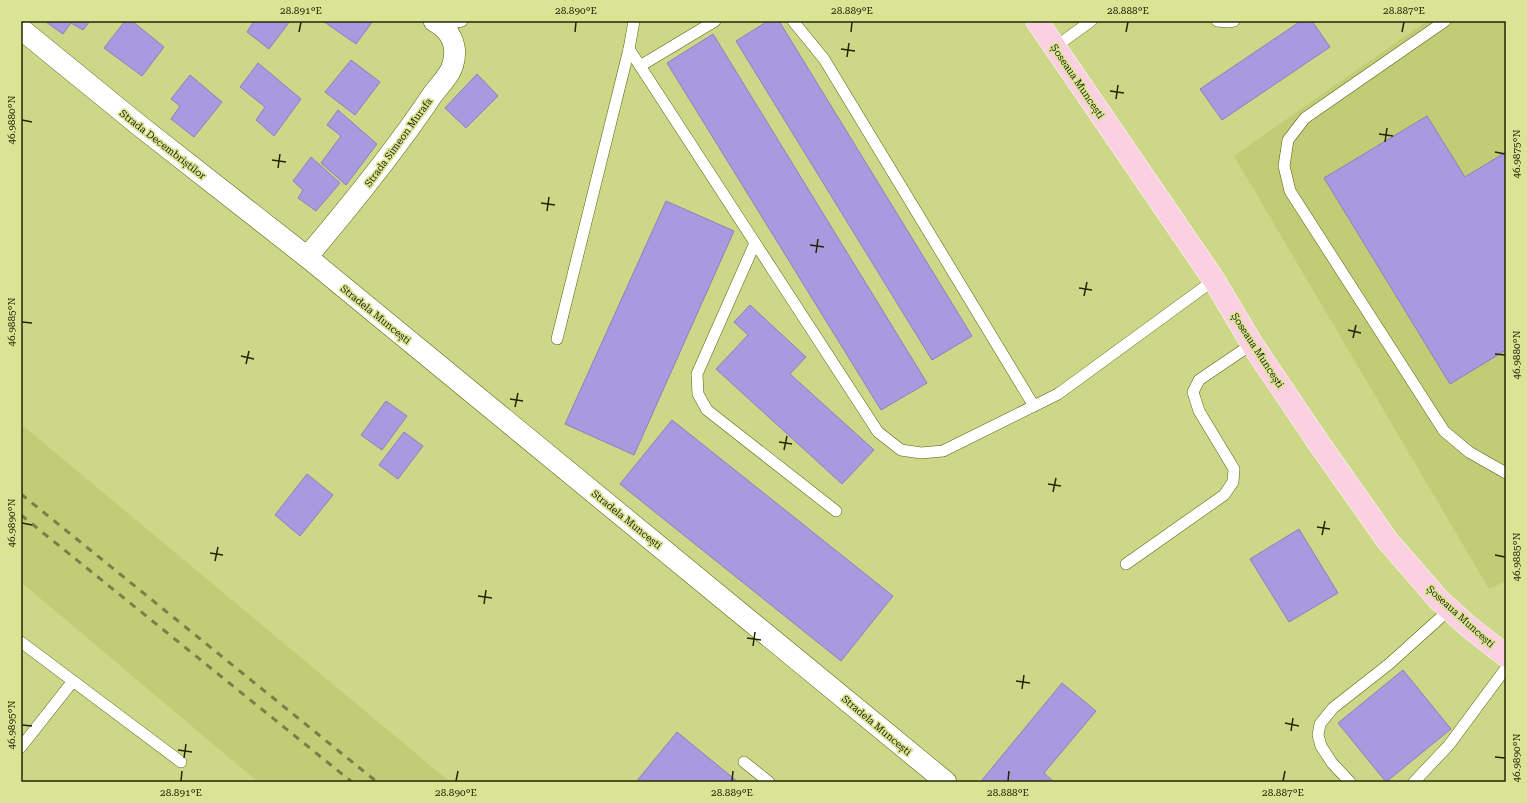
<svg xmlns="http://www.w3.org/2000/svg" width="1527" height="803" font-family="'Roboto Serif',serif">
<style>
.built{fill:#c2cb76}
.building{fill:#a999df;stroke:#8e7ec2}
.lines{fill:none;stroke-linecap:round;stroke-linejoin:round}
.service-casing{stroke:#5b610b;stroke-width:12}
.minor-casing{stroke:#5b610b;stroke-width:22}
.primary-casing{stroke:#fff;stroke-width:23}
.service{stroke:#fff;stroke-width:11}
.minor{stroke:#fff;stroke-width:21}
.primary{stroke:#fbd0e1;stroke-width:22}
.rail{stroke:#787f47;stroke-width:3;stroke-dasharray:7 7;stroke-linecap:butt}
.ticks{fill:none;stroke:#232605;stroke-width:1.5}
.labels{text-anchor:middle;stroke-width:3.5;stroke-linejoin:round;paint-order:stroke}
.street-label{font-size:10px;fill:#232605;stroke:#dae495}
.neatline{fill:none;stroke:#232605;stroke-width:1.5}
.ticks-label{font-size:10px;text-anchor:middle;fill:#232605}
</style>
<rect width="100%" height="100%" fill="#cdd788"/>
<g class="built">
<path d="M1427 21H1506V581L1489 589 1234 156Z"/>
<path d="M21 425V424L450 782H258L21 582Z"/>
</g>
<g class="building">
<path d="M47 21H90L83 30 71 23 63 34 46 22Z"/>
<path d="M125 21H132L164 47 142 76 104 48Z"/>
<path d="M254 21H290L269 49 247 32Z"/>
<path d="M323 21H373L356 44Z"/>
<path d="M768 21H779L972 336 932 360 736 41Z"/>
<path d="M1301 21H1312L1330 47 1222 120 1200 89Z"/>
<path d="M713 34 927 383 881 410 667 63Z"/>
<path d="M351 60 380 82 355 115 325 92Z"/>
<path d="M258 63 301 99 274 136 256 120 265 107 240 87Z"/>
<path d="M477 74 498 96 466 128 445 108Z"/>
<path d="M190 75 222 102 194 137 171 119 180 106 171 99Z"/>
<path d="M338 110 377 144 346 185 321 163 341 136 327 125Z"/>
<path d="M1427 116 1465 177 1506 152V350L1450 384 1324 178Z"/>
<path d="M311 157 340 183 316 211 298 198 303 190 293 181Z"/>
<path d="M666 201 734 231 634 455 565 424Z"/>
<path d="M750 305 806 357 790 374 874 450 842 484 716 369 748 335 734 322Z"/>
<path d="M386 401 407 416 382 450 361 435Z"/>
<path d="M672 420 893 596 841 661 620 484Z"/>
<path d="M404 432 423 446 398 479 379 465Z"/>
<path d="M307 474 333 495 300 536 275 515Z"/>
<path d="M1299 529 1338 593 1289 622 1250 559Z"/>
<path d="M1403 670 1451 729 1386 782 1338 723Z"/>
<path d="M1062 683 1096 711 1044 773 1054 782H983L982 780Z"/>
<path d="M677 732 738 782H636Z"/>
</g>
<g class="lines">
<g class="service-casing">
<g id="service">
<path d="M793 21 824 59 1034 406"/>
<path d="M1217 21 1228 22 1234 21"/>
<path d="M1445 21 1305 118 1288 140 1284 166 1290 191 1444 431 1469 452 1506 473"/>
<path d="M441 25 462 21"/>
<path d="M1055 47 1091 21"/>
<path d="M629 49 878 432 901 450 921 453 943 451 1058 394 1214 280"/>
<path d="M640 66 715 21"/>
<path d="M755 243 697 374 698 394 707 410 836 511"/>
<path d="M557 339 629 49 634 21"/>
<path d="M1126 564 1224 495 1233 482 1234 469 1199 411 1193 392 1199 380 1252 344"/>
<path d="M21 642 181 762"/>
<path d="M21 747 73 681"/>
<path d="M744 762 769 782"/>
<path d="M1350 782 1332 763 1321 746 1318 735 1320 724 1333 708 1389 664 1450 609"/>
<path d="M1414 782 1449 745 1506 668"/>
</g>
</g>
<g class="minor-casing">
<g id="minor">
<path d="M21 29 140 126 307 257 946 782"/>
<path d="M307 257C351 205 395 151 433 94 439 86 451 74 453 64 458 46 451 30 434 21"/>
</g>
</g>
<g class="primary-casing">
<path id="primary" d="M1037 21 1214 280 1252 344 1318 442 1387 540 1439 600 1469 627 1506 656"/>
</g>
<use href="#service" class="service"/>
<use href="#minor" class="minor"/>
<use href="#primary" class="primary"/>
<g class="rail">
<path d="M21 494 377 782"/>
<path d="M21 515 352 782"/>
</g>
</g>
<path class="ticks" d="M299 32 301 22M575 32 576 22M851 32 852 22M1126 32 1128 22M1402 32 1404 22M841 49 855 51M847 57 849 43M1110 91 1124 93M1116 99 1118 85M22 120 32 122M1379 134 1393 136M1385 142 1387 128M1495 152 1505 154M272 160 286 162M278 168 280 154M541 203 555 205M547 211 549 197M810 245 824 247M816 253 818 239M1079 288 1092 290M1084 296 1087 282M22 322 32 323M1348 330 1361 333M1353 338 1356 325M1495 354 1505 355M241 356 254 359M246 364 249 351M510 399 523 401M515 407 518 393M779 442 792 444M784 450 787 436M1048 484 1061 486M1053 492 1056 478M22 523 32 525M1317 527 1330 529M1322 535 1325 521M210 553 223 555M1495 555 1505 557M215 561 218 547M478 596 492 598M484 604 486 590M747 638 761 640M753 646 755 632M1016 681 1030 683M1022 689 1024 675M1285 723 1299 726M22 725 32 726M1291 731 1293 718M178 750 192 752M1495 757 1505 758M184 758 186 744M181 781 182 771M456 781 458 771M732 781 733 771M1008 781 1009 771M1283 781 1285 771"/>
<g class="labels">
<g class="street-label">
<text transform="translate(1078 81) rotate(56)" y="4">Șoseaua Muncești</text>
<text transform="translate(398 142) rotate(-54)" y="4">Strada Simeon Murafa</text>
<text transform="translate(163 144) rotate(38)" y="4">Strada Decembriștilor</text>
<text transform="translate(376 314) rotate(39)" y="4">Stradela Muncești</text>
<text transform="translate(1258 350) rotate(57)" y="4">Șoseaua Muncești</text>
<text transform="translate(627 519) rotate(39)" y="4">Stradela Muncești</text>
<text transform="translate(1461 616) rotate(42)" y="4">Șoseaua Muncești</text>
<text transform="translate(877 725) rotate(40)" y="4">Stradela Muncești</text>
</g>
</g>
<rect width="1527" height="803" fill="none" stroke="#dae495" stroke-width="44"/>
<rect x="22" y="22" width="1483" height="759" class="neatline"/>
<g class="ticks-label">
<text x="301" y="14">28.891°E</text>
<text x="576" y="14">28.890°E</text>
<text x="852" y="14">28.889°E</text>
<text x="1128" y="14">28.888°E</text>
<text x="1404" y="14">28.887°E</text>
<text transform="translate(11 120) rotate(-90)" y="4">46.9880°N</text>
<text transform="translate(1516 154) rotate(-90)" y="4">46.9875°N</text>
<text transform="translate(11 322) rotate(-90)" y="4">46.9885°N</text>
<text transform="translate(1516 355) rotate(-90)" y="4">46.9880°N</text>
<text transform="translate(11 523) rotate(-90)" y="4">46.9890°N</text>
<text transform="translate(1516 557) rotate(-90)" y="4">46.9885°N</text>
<text transform="translate(11 725) rotate(-90)" y="4">46.9895°N</text>
<text transform="translate(1516 758) rotate(-90)" y="4">46.9890°N</text>
<text x="181" y="796">28.891°E</text>
<text x="456" y="796">28.890°E</text>
<text x="732" y="796">28.889°E</text>
<text x="1008" y="796">28.888°E</text>
<text x="1283" y="796">28.887°E</text>
</g>
</svg>
